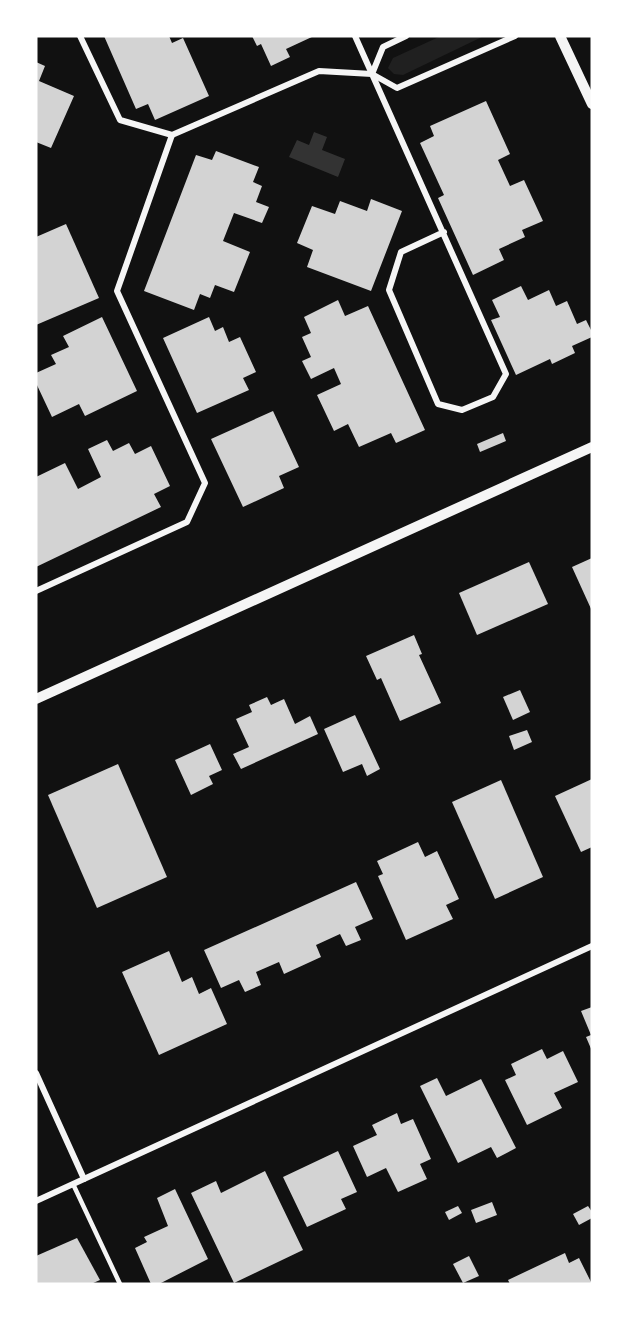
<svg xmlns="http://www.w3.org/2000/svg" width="628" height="1320" font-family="'Varela Round',sans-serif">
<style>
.green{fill:#202020}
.water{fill:#333}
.building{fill:#d3d3d3}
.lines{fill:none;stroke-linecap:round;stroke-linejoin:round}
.service{stroke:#f5f5f5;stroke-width:4.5}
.minor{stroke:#f5f5f5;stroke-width:6}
.tertiary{stroke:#f5f5f5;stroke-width:10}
</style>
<rect width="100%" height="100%" fill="#111"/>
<path class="green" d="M441 36H484L403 75 394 74 388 68 393 58Z"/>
<path class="water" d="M314 132 327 137 322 150 345 159 338 177 289 157 297 140 309 145Z"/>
<g class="building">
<path d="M104 36H169L172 43 183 38 209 96 155 120 148 104 136 109Z"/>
<path d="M252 36H314L286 49 290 57 271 66 261 44 257 46Z"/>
<path d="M36 62 45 66 39 81 74 96 51 148 36 142Z"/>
<path d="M486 101 510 154 498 160 510 186 524 180 543 221 522 230 525 237 499 249 504 260 473 275 438 198 444 195 420 143 434 136 430 126Z"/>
<path d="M216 151 259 167 253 182 262 186 256 202 269 207 262 223 234 213 223 241 250 252 234 292 215 285 210 298 200 294 194 310 144 291 196 155 212 160Z"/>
<path d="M371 199 402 211 371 291 307 267 313 250 297 243 312 206 335 214 340 201 367 211Z"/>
<path d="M66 224 99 298 36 325V237Z"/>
<path d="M521 286 528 300 549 290 556 306 567 301 577 324 586 320 592 332V337L572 346 575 353 552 364 550 359 516 375 491 320 500 317 492 300Z"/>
<path d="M338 300 345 316 368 306 425 430 396 443 391 433 359 447 348 424 334 431 317 395 341 384 334 368 311 379 302 361 311 357 302 337 311 333 304 317Z"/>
<path d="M102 317 137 391 85 416 79 404 52 417 36 383V373L56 364 51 355 69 347 63 336Z"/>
<path d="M209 317 215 331 223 327 229 342 240 337 256 372 243 378 249 390 197 413 163 338Z"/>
<path d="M273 411 299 467 279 476 284 488 243 507 211 439Z"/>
<path d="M503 433 506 441 480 452 477 444Z"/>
<path d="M107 440 113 451 129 443 135 454 151 446 170 486 154 494 161 507 36 567V477L65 463 78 489 101 477 88 449Z"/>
<path d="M592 558V611L572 567Z"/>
<path d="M529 562 548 604 477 635 459 593Z"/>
<path d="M414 635 422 654 419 655 441 703 400 721 381 678 377 680 366 656Z"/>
<path d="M520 690 530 712 513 720 503 697Z"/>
<path d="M267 697 271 705 284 699 295 724 310 716 318 734 241 769 233 754 249 747 236 719 252 712 249 705Z"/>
<path d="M355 715 380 769 367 776 362 764 343 772 324 729Z"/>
<path d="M527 730 532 742 514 750 509 736Z"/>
<path d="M210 744 222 770 209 776 213 784 191 795 175 760Z"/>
<path d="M118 764 167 877 97 908 48 795Z"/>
<path d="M592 779V847L581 852 555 796Z"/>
<path d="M501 780 543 877 495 899 452 802Z"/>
<path d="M418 842 425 857 437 851 459 899 446 905 453 919 406 940 378 876 383 874 377 861Z"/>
<path d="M356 882 373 919 355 927 361 940 346 946 340 934 316 945 321 957 284 974 279 962 256 972 261 985 245 992 239 980 221 988 204 950Z"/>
<path d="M169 951 182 982 192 977 199 994 211 988 227 1024 159 1055 122 972Z"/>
<path d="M592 1007V1051L586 1037 591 1035 581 1011Z"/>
<path d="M542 1049 547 1059 563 1051 578 1082 554 1093 562 1108 527 1125 505 1080 516 1075 511 1064Z"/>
<path d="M437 1078 446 1096 481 1079 516 1148 497 1158 491 1147 458 1163 420 1086Z"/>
<path d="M397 1113 401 1124 413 1119 431 1159 420 1164 427 1179 398 1192 386 1168 367 1177 353 1146 377 1135 372 1125Z"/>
<path d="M338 1151 357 1192 341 1199 346 1209 307 1227 283 1177Z"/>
<path d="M265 1171 303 1250 234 1283 191 1193 216 1181 221 1193Z"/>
<path d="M175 1189 208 1259 159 1284H151L135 1248 147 1242 144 1237 168 1226 157 1198Z"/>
<path d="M492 1202 497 1215 476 1223 471 1210Z"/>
<path d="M458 1206 462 1213 449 1220 445 1212Z"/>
<path d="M588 1206 592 1212V1218L579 1225 573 1214Z"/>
<path d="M77 1238 100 1280 91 1284H36V1256Z"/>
<path d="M565 1253 569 1263 579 1258 592 1284H510L508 1280Z"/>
<path d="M469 1256 479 1276 463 1283 453 1264Z"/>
</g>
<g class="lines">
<path class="service" d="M73 1184 120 1284"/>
<g class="minor">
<path d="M80 36 120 120 172 135 319 71 372 74 397 88 515 36"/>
<path d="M355 36 506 374 493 397 462 410 438 404 389 290 401 252 444 232"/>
<path d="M372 74 383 47 406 36"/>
<path d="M36 591 187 522 205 483 117 291 172 135"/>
<path d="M36 1073 84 1179"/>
<path d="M36 1201 592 946"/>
</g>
<g class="tertiary">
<path d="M560 36 592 104"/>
<path d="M36 699 592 447"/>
</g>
</g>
<rect width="628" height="1320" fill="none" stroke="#ffffff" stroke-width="75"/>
</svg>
